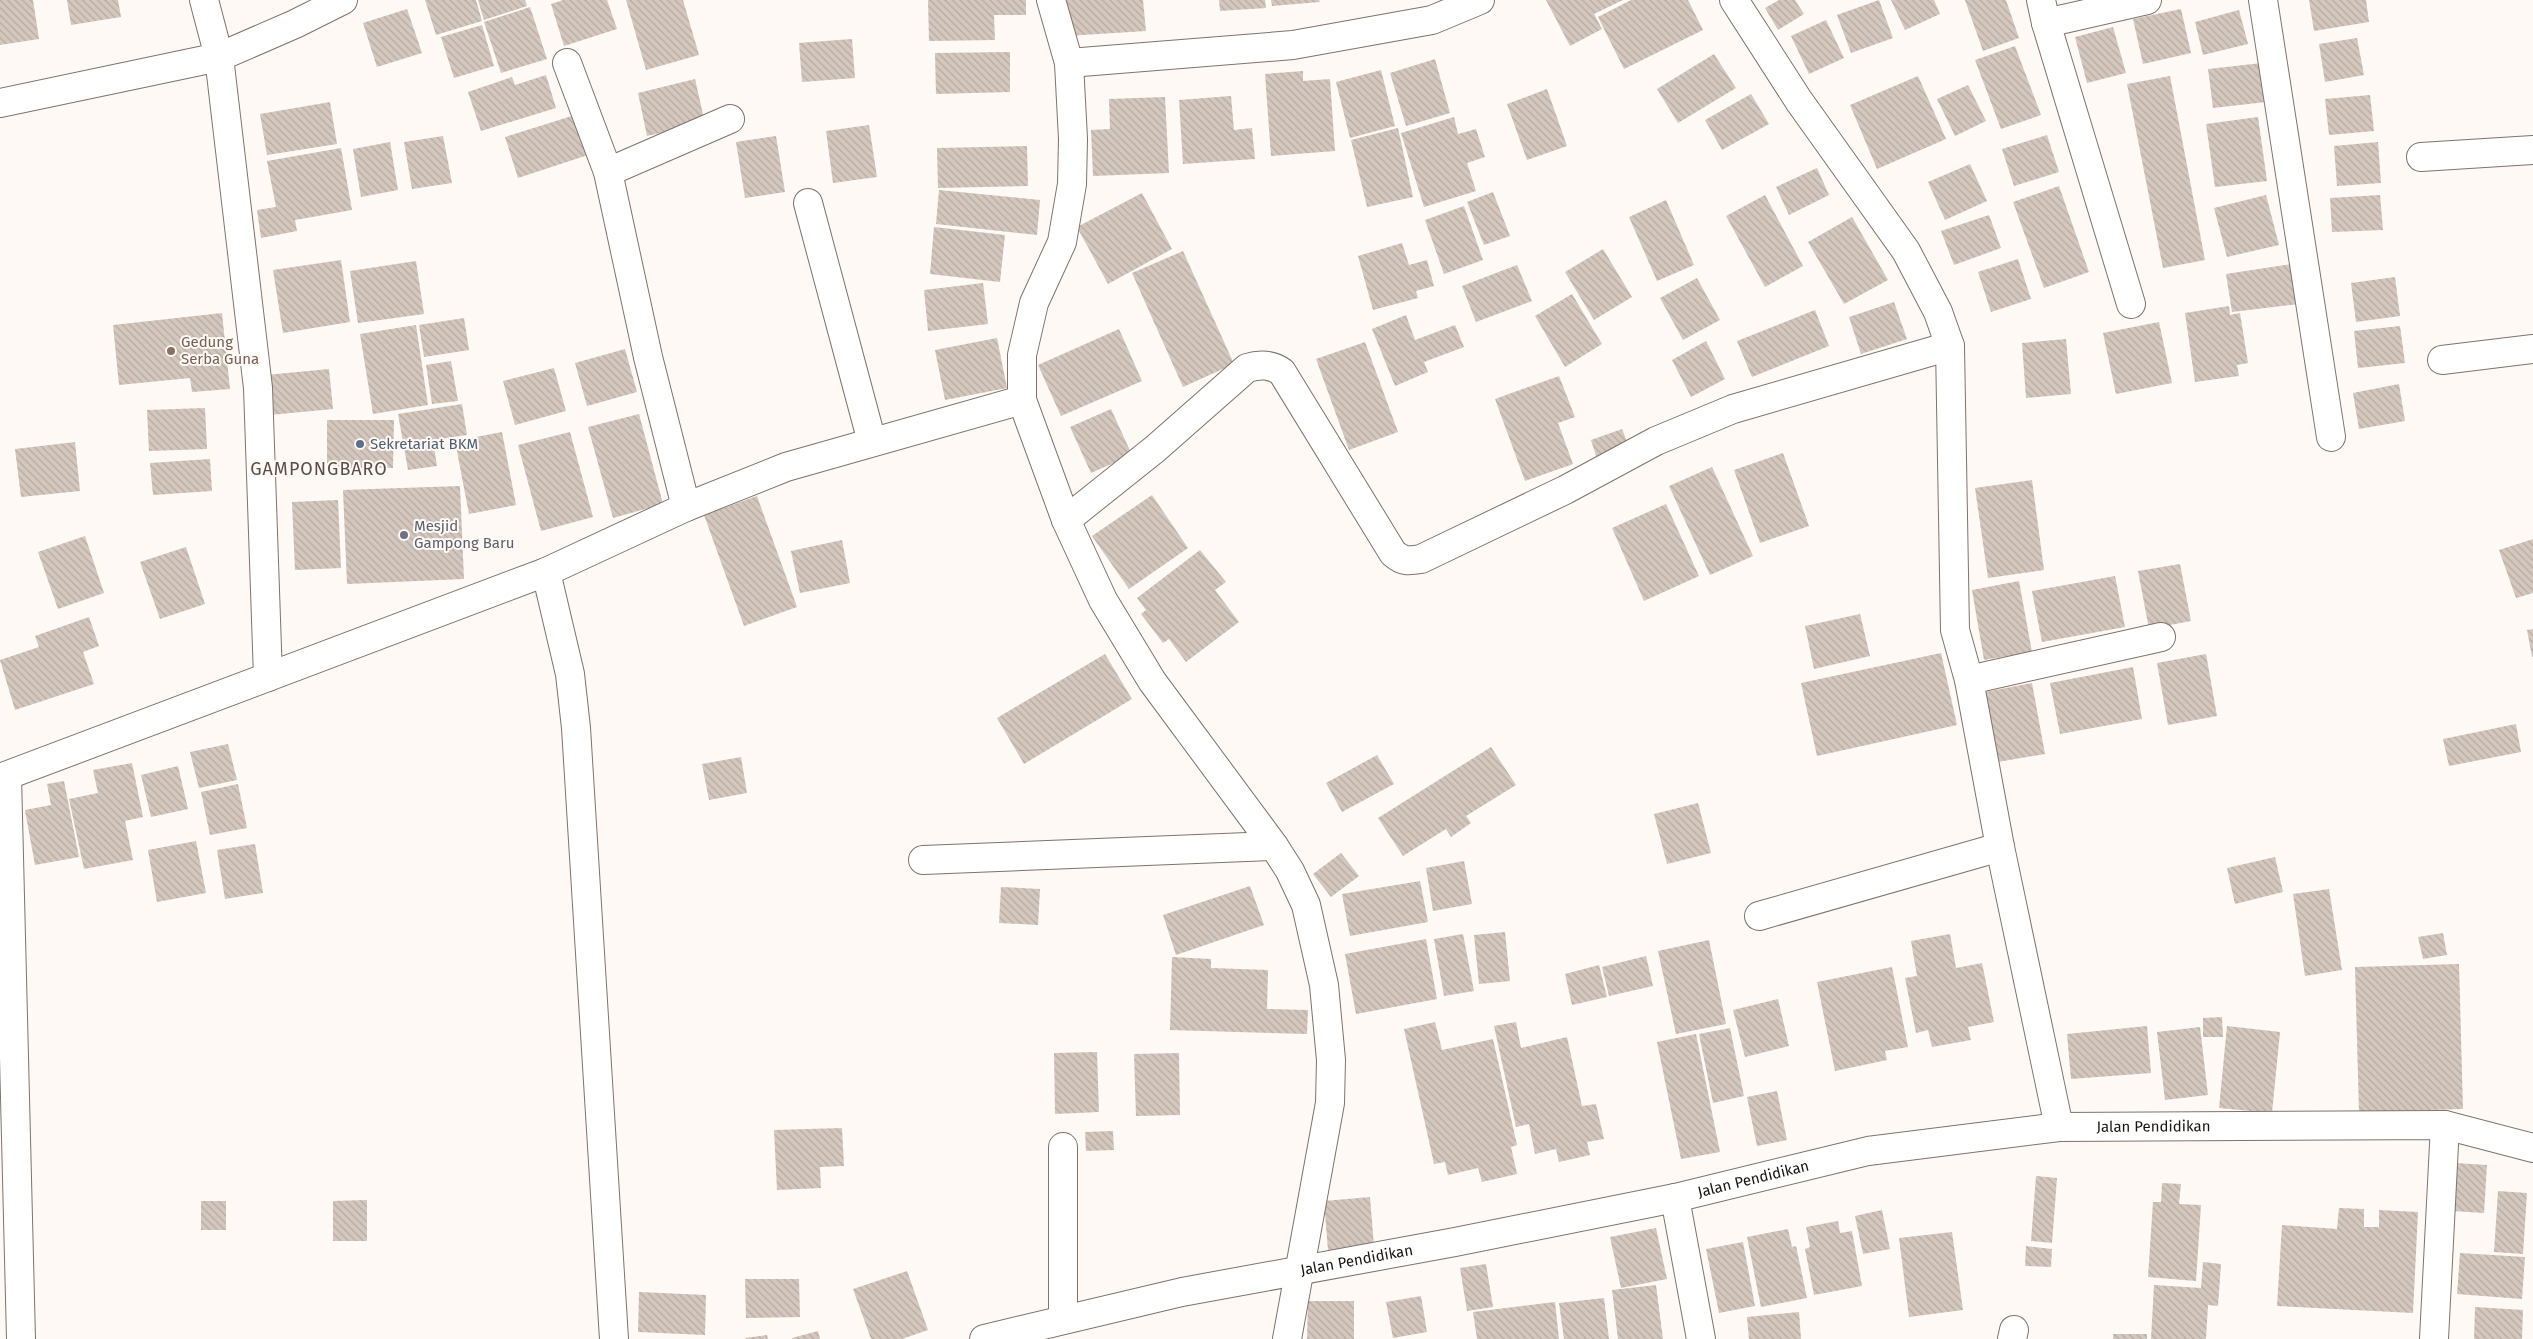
<svg xmlns="http://www.w3.org/2000/svg" width="2533" height="1339" font-family="'Fira Sans',sans-serif">
<style>
.building{fill:url(#building-back-hatch)}
.lines{fill:none;stroke-linecap:round;stroke-linejoin:round}
.street-casing{stroke:#7f736c;stroke-width:30}
.street{stroke:#fff;stroke-width:28}
.education-dot{fill:#8d6e63;stroke:#fef9f5;stroke-width:2}
.service-dot{fill:#5c6f8a;stroke:#fef9f5;stroke-width:2}
.worship-dot{fill:#6b7280;stroke:#fef9f5;stroke-width:2}
.labels{text-anchor:middle;stroke-width:4;stroke-linejoin:round;paint-order:stroke}
.education-label{font-size:15px;fill:#785e54;stroke:#fef9f5;text-anchor:start}
.service-label{font-size:15px;fill:#4e5e75;stroke:#fef9f5;text-anchor:start}
.worship-label{font-size:15px;fill:#5b616d;stroke:#fef9f5;text-anchor:start}
.street-label{font-size:15px;fill:#181411;stroke:#fef9f5}
.quarter-label{font-size:18px;letter-spacing:1px;fill:#594e47;stroke:#fef9f5}
</style>
<defs>
<pattern id="building-back-hatch" width="6" height="6" patternUnits="userSpaceOnUse" patternTransform="scale(1.25)"><rect width="6" height="6" fill="#d4c7be"/><path d="M-1 5l2 2M0 0l6 6M5-1l2 2" fill="none" stroke="#b5aaa2"/></pattern>
</defs>
<rect width="100%" height="100%" fill="#fef9f5"/>
<g class="building">
<path d="M0 0H33L39 39 0 45Z"/>
<path d="M67 0H118L121 17 71 25Z"/>
<path d="M425 0H476L482 21 436 35Z"/>
<path d="M478 0H525L527 6 484 20Z"/>
<path d="M563 0H607L617 29 564 46 551 4Z"/>
<path d="M626 0H683L699 55 646 70Z"/>
<path d="M928 0H1026V15H994L995 40 929 41Z"/>
<path d="M1065 0H1143L1146 31 1067 36Z"/>
<path d="M1219 0H1265L1266 8 1220 11Z"/>
<path d="M1271 0H1319L1320 2 1272 6Z"/>
<path d="M1546 0H1623L1594 14 1602 29 1570 46Z"/>
<path d="M1631 0H1688L1703 30 1624 69 1598 17Z"/>
<path d="M1779 0H1795L1804 14 1778 30 1765 8Z"/>
<path d="M1879 0 1893 38 1851 53 1837 15Z"/>
<path d="M1891 0H1934L1940 14 1905 30Z"/>
<path d="M1965 0H2006L2019 38 1983 51Z"/>
<path d="M2309 0H2366L2369 22 2314 31Z"/>
<path d="M530 7 547 59 501 73 484 22Z"/>
<path d="M407 9 422 53 377 67 363 23Z"/>
<path d="M2181 9 2191 53 2143 64 2133 19Z"/>
<path d="M2239 10 2248 44 2203 55 2195 22Z"/>
<path d="M1826 20 1844 58 1809 74 1791 36Z"/>
<path d="M482 25 494 66 454 78 441 37Z"/>
<path d="M2113 27 2126 73 2087 83 2075 37Z"/>
<path d="M2357 38 2364 75 2325 82 2319 44Z"/>
<path d="M852 39 855 78 802 82 799 43Z"/>
<path d="M2015 46 2041 115 2001 129 1975 60Z"/>
<path d="M1010 52V92L936 94 935 53Z"/>
<path d="M1714 54 1736 88 1678 123 1657 89Z"/>
<path d="M1435 59 1450 113 1406 126 1390 73Z"/>
<path d="M2262 63 2266 102 2213 108 2208 69Z"/>
<path d="M1381 70 1395 126 1350 138 1336 82Z"/>
<path d="M1303 71V81L1330 79 1335 151 1271 156 1265 74Z"/>
<path d="M546 75 556 108 481 131 468 92 512 77 515 85Z"/>
<path d="M1918 76 1946 139 1877 169 1850 105Z"/>
<path d="M2170 76 2205 260 2163 268 2127 84Z"/>
<path d="M695 79 705 123 647 136 638 93Z"/>
<path d="M1968 85 1986 121 1955 136 1937 99Z"/>
<path d="M1547 89 1567 146 1527 160 1507 104Z"/>
<path d="M1751 94 1769 124 1722 150 1705 120Z"/>
<path d="M2370 95 2374 131 2329 135 2325 99Z"/>
<path d="M1231 96 1234 130 1252 128 1255 159 1183 164 1179 100Z"/>
<path d="M1165 97 1169 173 1093 176 1091 130 1110 129 1109 99Z"/>
<path d="M330 102 337 144 267 155 260 114Z"/>
<path d="M575 115 588 155 518 178 505 137Z"/>
<path d="M1454 117 1458 134 1476 129 1485 157 1467 163 1476 191 1424 207 1401 133Z"/>
<path d="M2258 117 2267 181 2215 187 2206 124Z"/>
<path d="M869 125 877 177 833 183 826 131Z"/>
<path d="M1398 128 1413 197 1367 207 1351 140Z"/>
<path d="M2047 135 2059 172 2014 186 2002 149Z"/>
<path d="M443 136 452 183 412 189 404 142Z"/>
<path d="M776 136 785 192 745 198 736 142Z"/>
<path d="M390 142 398 190 361 197 353 149Z"/>
<path d="M2378 142 2381 183 2337 186 2334 146Z"/>
<path d="M1027 146 1028 186 938 188 937 148Z"/>
<path d="M341 148 352 210 295 220 297 231 261 238 257 210 276 207 267 161Z"/>
<path d="M1970 164 1987 201 1945 220 1928 182Z"/>
<path d="M1817 168 1829 195 1789 215 1776 187Z"/>
<path d="M2059 186 2089 272 2044 288 2013 202Z"/>
<path d="M939 190 1040 200 1037 235 936 224Z"/>
<path d="M1493 192 1510 236 1484 245 1467 202Z"/>
<path d="M1142 193 1172 249 1108 284 1077 227Z"/>
<path d="M1765 195 1803 266 1765 287 1726 216Z"/>
<path d="M2266 195 2279 245 2227 257 2214 208Z"/>
<path d="M2380 195 2383 230 2332 232 2330 198Z"/>
<path d="M1666 200 1694 265 1657 281 1629 217Z"/>
<path d="M1464 206 1483 260 1444 274 1425 220Z"/>
<path d="M1989 215 2001 248 1954 265 1941 231Z"/>
<path d="M1852 217 1888 280 1844 304 1808 242Z"/>
<path d="M934 227 1005 235 1000 282 930 274Z"/>
<path d="M1402 243 1409 265 1427 260 1434 286 1416 291 1418 298 1373 310 1358 256Z"/>
<path d="M1603 249 1632 297 1594 320 1565 272Z"/>
<path d="M1183 251 1234 364 1183 387 1132 273Z"/>
<path d="M2018 259 2031 299 1991 312 1978 272Z"/>
<path d="M341 260 350 322 283 333 273 270Z"/>
<path d="M416 261 424 314 358 323 350 271Z"/>
<path d="M2292 264 2299 304 2232 312 2226 274Z"/>
<path d="M1517 265 1532 301 1476 322 1462 286Z"/>
<path d="M2395 277 2400 316 2356 322 2351 283Z"/>
<path d="M1697 278 1720 320 1683 340 1660 298Z"/>
<path d="M983 283 988 324 928 331 924 290Z"/>
<path d="M1572 294 1602 344 1565 367 1535 316Z"/>
<path d="M1894 302 1907 339 1861 354 1849 317Z"/>
<path d="M2229 306 2230 315 2240 313 2248 363 2237 365 2239 376 2195 382 2185 313Z"/>
<path d="M1815 310 1829 346 1752 377 1737 341Z"/>
<path d="M222 313 230 389 192 392 190 378 119 385 113 325Z"/>
<path d="M1406 315 1415 340 1455 325 1464 347 1424 362 1428 372 1395 386 1372 329Z"/>
<path d="M464 318 469 350 424 357 419 325Z"/>
<path d="M2159 322 2172 383 2116 394 2103 333Z"/>
<path d="M416 325 428 405 373 414 360 334Z"/>
<path d="M2400 326 2405 363 2358 368 2354 331Z"/>
<path d="M1119 329 1142 381 1061 416 1038 365Z"/>
<path d="M997 338 1007 388 945 400 935 350Z"/>
<path d="M2066 339 2071 394 2026 398 2022 343Z"/>
<path d="M1706 341 1725 379 1691 397 1672 360Z"/>
<path d="M1365 342 1398 432 1349 450 1316 359Z"/>
<path d="M625 349 637 392 587 406 575 363Z"/>
<path d="M451 361 458 401 432 404 426 365Z"/>
<path d="M554 368 566 411 515 425 503 381Z"/>
<path d="M329 369 333 409 270 415 266 375Z"/>
<path d="M1559 376 1575 417 1558 423 1573 464 1525 481 1495 399Z"/>
<path d="M2399 384 2405 421 2359 429 2353 393Z"/>
<path d="M462 404 467 435 433 440 437 466 408 470 398 414Z"/>
<path d="M205 408 207 449 149 451 147 410Z"/>
<path d="M1111 409 1132 455 1091 473 1070 427Z"/>
<path d="M639 414 663 504 613 518 588 427Z"/>
<path d="M327 420H394L393 468H327Z"/>
<path d="M1622 429 1629 447 1597 459 1591 440Z"/>
<path d="M502 432 516 505 469 514 455 441Z"/>
<path d="M570 432 593 517 541 531 518 445Z"/>
<path d="M75 442 80 491 21 497 15 449Z"/>
<path d="M1783 453 1809 526 1760 543 1734 470Z"/>
<path d="M210 459 212 491 153 495 150 463Z"/>
<path d="M1712 467 1753 556 1710 575 1669 486Z"/>
<path d="M2032 480 2044 570 1988 578 1975 488Z"/>
<path d="M460 486 464 579 347 584 343 490Z"/>
<path d="M1152 495 1188 548 1129 589 1092 536Z"/>
<path d="M757 496 797 607 744 626 704 515Z"/>
<path d="M338 500 341 568 295 570 292 502Z"/>
<path d="M1666 504 1699 576 1644 601 1612 528Z"/>
<path d="M85 536 104 593 58 609 38 552Z"/>
<path d="M2533 539V593L2516 598 2499 550Z"/>
<path d="M842 540 850 583 800 593 791 551Z"/>
<path d="M186 547 205 604 160 619 140 562Z"/>
<path d="M1200 550 1226 582 1215 590 1239 622 1186 662 1169 639 1163 643 1141 614 1146 610 1137 598Z"/>
<path d="M2180 564 2191 621 2149 629 2138 571Z"/>
<path d="M2115 576 2125 627 2042 642 2032 591Z"/>
<path d="M2019 581 2032 652 1984 660 1972 590Z"/>
<path d="M1860 614 1870 656 1814 669 1805 626Z"/>
<path d="M89 617 99 646 83 652 94 684 15 710 0 660 39 647 35 636Z"/>
<path d="M2533 629V657H2532L2527 630Z"/>
<path d="M1941 653 1957 725 1817 756 1801 683Z"/>
<path d="M1105 654 1132 699 1024 764 997 718Z"/>
<path d="M2206 654 2217 716 2168 725 2157 663Z"/>
<path d="M2133 667 2142 719 2060 734 2050 683Z"/>
<path d="M2032 683 2045 754 1998 762 1985 692Z"/>
<path d="M2516 724 2521 752 2449 766 2443 739Z"/>
<path d="M228 744 237 780 199 788 190 752Z"/>
<path d="M1491 747 1516 785 1466 816 1471 823 1451 837 1446 829 1403 856 1378 818Z"/>
<path d="M1377 755 1394 784 1342 812 1326 783Z"/>
<path d="M741 757 747 793 709 800 702 764Z"/>
<path d="M132 763 143 817 125 821 133 860 84 869 69 799 98 793 93 770Z"/>
<path d="M178 766 188 809 151 817 141 775Z"/>
<path d="M64 781 79 857 35 865 25 810 51 805 47 784Z"/>
<path d="M238 784 247 828 210 835 201 792Z"/>
<path d="M1698 803 1711 853 1667 864 1654 814Z"/>
<path d="M196 841 206 893 157 902 148 850Z"/>
<path d="M255 844 263 893 225 899 217 850Z"/>
<path d="M1341 853 1359 876 1331 897 1313 874Z"/>
<path d="M2275 857 2283 892 2235 904 2227 868Z"/>
<path d="M1464 861 1472 904 1433 911 1426 868Z"/>
<path d="M1420 881 1428 922 1350 936 1342 894Z"/>
<path d="M1250 886 1264 925 1176 955 1163 915Z"/>
<path d="M1001 887 1040 889 1038 925 999 923Z"/>
<path d="M2329 889 2342 970 2305 976 2293 894Z"/>
<path d="M1505 932 1510 981 1479 984 1474 935Z"/>
<path d="M2443 933 2447 955 2423 959 2418 937Z"/>
<path d="M1463 934 1474 991 1444 996 1434 939Z"/>
<path d="M1950 934 1956 968 1982 963 1994 1022 1968 1027 1971 1040 1932 1047 1928 1030 1916 1033 1905 978 1917 976 1911 941Z"/>
<path d="M1426 939 1437 999 1356 1014 1345 954Z"/>
<path d="M1709 940 1726 1024 1676 1034 1658 951Z"/>
<path d="M1646 956 1653 986 1609 996 1602 967Z"/>
<path d="M1172 957 1211 959V968L1268 970 1267 1009 1308 1010 1307 1034 1170 1030Z"/>
<path d="M2459 964 2463 1109 2359 1112 2355 967Z"/>
<path d="M1599 965 1607 997 1572 1005 1565 974Z"/>
<path d="M1892 967 1908 1047 1885 1051 1887 1060 1835 1071 1817 982Z"/>
<path d="M1778 999 1789 1046 1745 1057 1733 1010Z"/>
<path d="M2222 1017 2223 1037H2203V1018Z"/>
<path d="M1435 1022 1442 1050 1493 1039 1517 1145 1511 1147 1517 1174 1482 1182 1478 1168 1448 1175 1445 1162 1434 1164 1404 1029Z"/>
<path d="M1516 1022 1521 1048 1567 1037 1582 1106 1596 1104 1604 1139 1587 1142 1590 1155 1559 1162 1556 1149 1535 1154 1529 1124 1516 1127 1494 1026Z"/>
<path d="M2147 1026 2151 1073 2071 1079 2067 1034Z"/>
<path d="M2227 1026 2280 1032 2272 1113 2219 1108Z"/>
<path d="M2200 1027 2208 1095 2165 1100 2157 1032Z"/>
<path d="M1730 1028 1744 1096 1713 1103 1699 1034Z"/>
<path d="M1696 1034 1720 1152 1681 1159 1657 1042Z"/>
<path d="M1097 1052 1099 1112 1055 1114 1054 1053Z"/>
<path d="M1179 1053 1180 1115 1136 1116 1134 1054Z"/>
<path d="M1777 1091 1787 1140 1757 1146 1747 1097Z"/>
<path d="M842 1128 844 1166 820 1167 821 1188 777 1190 774 1130Z"/>
<path d="M1113 1131 1114 1150 1086 1151 1085 1132Z"/>
<path d="M2456 1163 2487 1165 2484 1213 2453 1211Z"/>
<path d="M2036 1176 2057 1178 2052 1243 2031 1241Z"/>
<path d="M2162 1183 2181 1184 2179 1204 2201 1205 2196 1281 2148 1277 2153 1202H2161Z"/>
<path d="M2498 1191 2527 1193 2523 1254 2494 1252Z"/>
<path d="M1370 1197 1374 1246 1328 1250 1324 1201Z"/>
<path d="M367 1200V1241H333V1201Z"/>
<rect x="201" y="1201" width="25" height="29"/>
<path d="M2339 1208 2364 1209V1227H2379V1210L2418 1212 2413 1313 2277 1306 2282 1225 2337 1229Z"/>
<path d="M1882 1210 1890 1249 1863 1254 1855 1216Z"/>
<path d="M1838 1221 1840 1233 1852 1231 1862 1286 1814 1295 1805 1249 1810 1247 1806 1227Z"/>
<path d="M1656 1228 1667 1279 1621 1288 1610 1237Z"/>
<path d="M1788 1229 1792 1247 1796 1246 1807 1298 1761 1307 1747 1237Z"/>
<path d="M1952 1232 1963 1310 1909 1317 1899 1238Z"/>
<path d="M1743 1242 1755 1306 1719 1313 1706 1249Z"/>
<path d="M2026 1246 2052 1249 2051 1267 2025 1266Z"/>
<path d="M2460 1253 2525 1257 2522 1299 2457 1294Z"/>
<path d="M2203 1262 2221 1264 2218 1306 2208 1305 2206 1339H2151L2154 1285 2201 1288Z"/>
<path d="M1486 1264 1493 1307 1467 1311 1460 1268Z"/>
<path d="M907 1271 928 1330 902 1339H871L853 1289Z"/>
<path d="M745 1279H799L800 1317 746 1318Z"/>
<path d="M1656 1285 1663 1339H1618L1612 1290Z"/>
<path d="M639 1292 706 1295 705 1335 638 1332Z"/>
<path d="M1421 1296 1427 1332 1393 1338 1386 1302Z"/>
<path d="M1604 1298 1609 1339H1564L1559 1303Z"/>
<path d="M1308 1301H1354V1339H1307Z"/>
<path d="M1555 1302 1559 1339H1477L1473 1312Z"/>
<path d="M2475 1307 2523 1310 2522 1339H2474Z"/>
<path d="M1799 1312 1801 1339H1749L1747 1317Z"/>
<path d="M818 1331 820 1339H792V1338Z"/>
<rect x="2113" y="1334" width="34" height="5"/>
<path d="M767 1335 768 1339H746L745 1338Z"/>
</g>
<g class="lines">
<g class="street-casing">
<g id="street">
<path d="M1051 0 1069 63 1073 139 1072 184 1062 242 1034 303 1022 355V400L1066 520 1103 600 1152 681 1274 846 1290 871 1306 905 1324 985 1331 1060 1330 1103 1287 1339"/>
<path d="M1734 0 1799 101 1906 251 1938 312 1950 346 1955 630 1969 680 2000 847 2059 1127"/>
<path d="M2041 0 2046 23 2147 0"/>
<path d="M2263 0 2331 437"/>
<path d="M2046 23 2131 304"/>
<path d="M567 63 608 172 648 357 686 507"/>
<path d="M1069 63 1293 45 1432 20 1480 0"/>
<path d="M0 103 219 57 204 0"/>
<path d="M2421 157 2533 150"/>
<path d="M608 172 730 119"/>
<path d="M808 203 872 442"/>
<path d="M2442 360 2533 349"/>
<path d="M1066 520 1155 449 1247 368C1260 364 1271 364 1282 372L1393 553C1403 562 1409 561 1421 559L1565 490 1656 441 1733 409 1950 346"/>
<path d="M546 572 570 674 576 728 614 1339"/>
<path d="M268 677 258 388 219 57 295 24 343 0"/>
<path d="M1969 680 2161 637"/>
<path d="M7 776 21 1339"/>
<path d="M0 778 546 572 686 507 786 467 1022 400"/>
<path d="M923 860 1274 846"/>
<path d="M1759 916 2000 847"/>
<path d="M1675 1198 1701 1339"/>
<path d="M1063 1318V1147"/>
<path id="s1" d="M984 1339 1182 1292 1455 1242 1675 1198 1868 1151 2059 1127 2445 1125 2533 1148"/>
<path d="M2012 1339 2014 1330"/>
<path d="M2434 1339 2445 1125"/>
</g>
</g>
<use href="#street" class="street"/>
</g>
<circle class="education-dot" cx="171" cy="351" r="5"/>
<circle class="service-dot" cx="360" cy="444" r="5"/>
<circle class="worship-dot" cx="404" cy="535" r="5"/>
<g class="labels">
<g class="education-label">
<text x="181" y="347">Gedung<tspan x="181" dy="17">Serba Guna</tspan></text>
</g>
<g class="service-label">
<text x="370" y="449">Sekretariat BKM</text>
</g>
<g class="worship-label">
<text x="414" y="531">Mesjid<tspan x="414" dy="17">Gampong Baru</tspan></text>
</g>
<g class="street-label">
<text dy="5" stroke="none"><textPath href="#s1" startOffset="1191">Jalan Pendidikan</textPath></text>
<text dy="5" stroke="none"><textPath href="#s1" startOffset="786">Jalan Pendidikan</textPath></text>
<text dy="5" stroke="none"><textPath href="#s1" startOffset="381">Jalan Pendidikan</textPath></text>
</g>
<g class="quarter-label">
<text x="319" y="475">GAMPONGBARO</text>
</g>
</g>
</svg>
